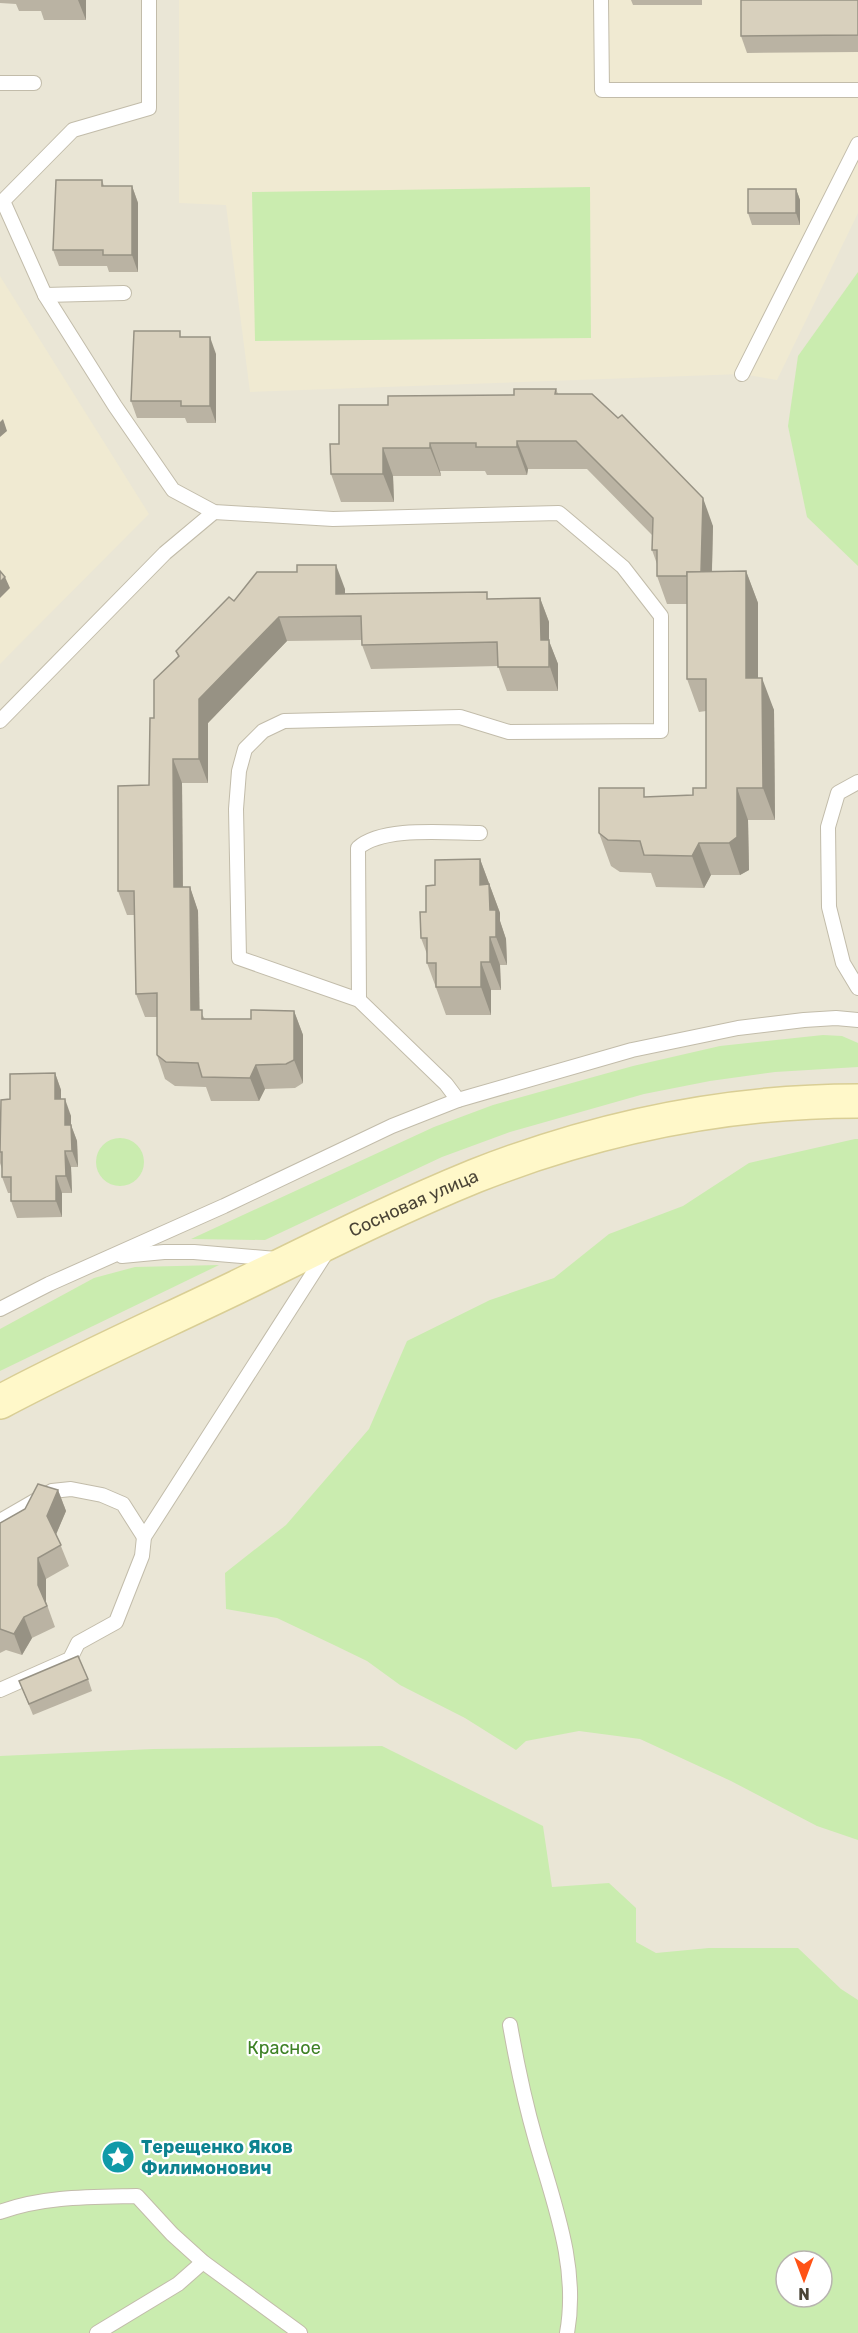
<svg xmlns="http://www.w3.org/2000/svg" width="858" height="2333" font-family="Rubik,sans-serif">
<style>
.residential{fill:#eae6d6;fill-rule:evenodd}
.education{fill:#f0ead2}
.green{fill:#caecaf;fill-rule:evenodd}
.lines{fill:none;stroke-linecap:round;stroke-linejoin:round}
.lane-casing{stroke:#c2bcaa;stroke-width:16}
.secondary-casing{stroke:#d9ce95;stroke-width:36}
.lane{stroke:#fff;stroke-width:14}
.secondary{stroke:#fff8c9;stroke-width:33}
.wall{fill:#bab3a3}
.shaded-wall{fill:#979284}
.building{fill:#d8d0bd;stroke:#979284;stroke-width:1.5}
.labels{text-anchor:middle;stroke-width:4.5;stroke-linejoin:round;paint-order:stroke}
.street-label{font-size:18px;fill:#4a4436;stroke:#fff}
.park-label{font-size:18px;fill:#3d8124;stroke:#fff}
.culture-label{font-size:18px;font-weight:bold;fill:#0d838f;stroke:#fff;text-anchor:start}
</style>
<rect width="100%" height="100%" fill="#f5f3e9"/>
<path class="residential" d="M0 0H858V2333H0ZM786 2261H822V2297H786Z"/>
<g class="education">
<path d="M179 0H858V213L777 380 742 374 250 392 226 205 179 203Z"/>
<path d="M0 276 149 514 0 664Z"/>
</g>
<g class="green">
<path d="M590 187 591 338 255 341 252 192Z"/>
<path d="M858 272V566L807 517 788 426 798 356Z"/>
<path d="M823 1035 842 1036 858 1043V1067L775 1072 710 1081 644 1094 510 1132 442 1157 265 1240 191 1239 434 1127 493 1105 633 1066 720 1046Z"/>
<circle cx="120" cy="1162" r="24"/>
<path d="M855 1139H858V1840L817 1826 731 1781 640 1739 579 1731 526 1741 516 1750 465 1718 400 1685 367 1661 334 1645 277 1618 226 1609 225 1573 286 1525 369 1429 407 1341 490 1300 554 1278 609 1234 683 1206 749 1163Z"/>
<path d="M219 1265 0 1371V1329L94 1278 135 1267Z"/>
<path d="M382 1746 543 1826 552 1887 609 1883 636 1908V1942L656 1953 709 1948H798L841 1989 858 2000V2333H0V1756L153 1749ZM786 2261H822V2297H786Z"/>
</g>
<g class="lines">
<g class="lane-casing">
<g id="lane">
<path d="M601 0 602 90H858"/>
<path d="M0 83H34"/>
<path d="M124 293 45 295 3 201 73 130 149 108V0"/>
<path d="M45 295 115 406 173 490 214 512 333 519 559 513 623 567 661 616V731L509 732 460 717 284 721 263 731 245 749 239 771 236 809 239 958 359 1000 446 1084 458 1100"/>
<path d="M742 374 858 144"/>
<path d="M0 721 165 553 214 512"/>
<path d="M858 782 838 793 828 827 829 907 843 963 858 988"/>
<path d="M359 1000 358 848C383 826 446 833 480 833"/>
<path d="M122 1256 164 1252H194L276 1259"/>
<path d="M0 1309 49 1284 224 1206 392 1126 458 1100 632 1050 738 1028 804 1020 836 1018 858 1020"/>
<path d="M0 1521 52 1491 71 1489 102 1495 123 1504 144 1537"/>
<path d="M0 1690 70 1659 78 1643 116 1622 142 1556 144 1537 328 1250"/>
<path d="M510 2025C517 2065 525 2103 536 2141 554 2204 579 2267 567 2333"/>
<path d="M0 2212C44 2196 91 2197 137 2196L172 2234 203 2262 300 2333"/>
<path d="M97 2333 178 2284 203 2262"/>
</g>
</g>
<g class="secondary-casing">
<g id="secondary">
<path id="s1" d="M0 1402C77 1361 158 1325 237 1287 315 1249 394 1209 475 1176 597 1128 727 1101 858 1101"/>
</g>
</g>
<use href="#lane" class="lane"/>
<use href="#secondary" class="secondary"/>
</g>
<g class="wall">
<path d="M0 0H86V20H44L41 11H19L16 4 0 3Z"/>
<path d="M631 0H702V5H633Z"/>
<path d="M858 0V52L747 53 741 36Z"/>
<path d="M102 180 104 186H132L138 203V272H109L107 266H59L53 250Z"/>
<path d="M796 189 800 200V225H752L748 213Z"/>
<path d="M182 337 216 354V423H187L185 418H137L131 401Z"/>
<path d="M556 389 558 394 713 526 712 571H746L758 603V678L774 710 775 820H748L749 870 740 875H711L704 888 656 887 651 873 620 872 611 866 599 833 647 797 693 795 706 788V711L699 712 687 679V604H667L657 576V564L652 550V535L587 469H528L527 475H487L485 471H440L441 476H393L394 502H341L331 474 339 444 388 405 514 395Z"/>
<path d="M345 589V594L490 599 540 598 549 622V641L558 664V691H507L498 666 371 669 362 645V640L287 641 208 723V783H182L183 887H190L198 911 199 1010 205 1019H251L294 1011 303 1035V1083L295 1088 265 1089 259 1101H211L206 1087 175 1086 165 1079 157 1055V1017H145L136 994 135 915H127L118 891 149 785 154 718 178 656 176 651 234 601Z"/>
<path d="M480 859 500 913V921L506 939 507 965H500L501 990H491V1015H446L427 963V954L421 938 426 912 435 885Z"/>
<path d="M55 1073 61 1090V1099L71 1116V1125L77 1141 78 1167H71L72 1193H62V1217L17 1218 11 1201V1193H8L2 1177V1169L0 1163V1126H1L10 1099Z"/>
<path d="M58 1490 66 1511 56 1534 69 1566 46 1579V1602L55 1627 32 1638 22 1655 6 1650 0 1653V1523Z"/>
<path d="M88 1679 92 1691 33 1715 19 1681Z"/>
</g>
<g class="shaded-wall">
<path d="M78 0H86V20Z"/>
<path d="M132 186 138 203V272L132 255Z"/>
<path d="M796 189 800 200V225L796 213Z"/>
<path d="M210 337 216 354V423L210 406Z"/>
<path d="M3 419 7 431 0 437V422Z"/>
<path d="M517 441 528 469 527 475 517 447Z"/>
<path d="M430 443 440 471 441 476 430 448Z"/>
<path d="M383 448 393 476 394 502 383 474Z"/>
<path d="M703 498 713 526 711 604 701 576Z"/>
<path d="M336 565 345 589V616L336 594Z"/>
<path d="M746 571 758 603V710L746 678Z"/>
<path d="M5 577 10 588 0 598V582Z"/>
<path d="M540 598 549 622V641L558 664V691L541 640Z"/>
<path d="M279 617 287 641 208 723V783L199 759V699Z"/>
<path d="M762 678 774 710 775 820 763 788Z"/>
<path d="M173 759 182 783 183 911 174 887Z"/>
<path d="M737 788 748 820 749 870 740 875 729 843Z"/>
<path d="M699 843 711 875 704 888 692 856Z"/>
<path d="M480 859 500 913V921L506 939 507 965 496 937 480 885Z"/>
<path d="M190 887 198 911 200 1034 191 1010Z"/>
<path d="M490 937 500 965 501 990 490 962Z"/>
<path d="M481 962 491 990V1015L481 987Z"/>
<path d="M294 1011 303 1035V1083L294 1060Z"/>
<path d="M256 1065 265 1089 259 1101 250 1078Z"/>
<path d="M55 1073 61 1090V1116L55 1099Z"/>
<path d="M65 1099 71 1116V1141L65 1125Z"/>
<path d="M71 1125 77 1141 78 1167 72 1151Z"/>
<path d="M65 1151 71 1167 72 1193 66 1176Z"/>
<path d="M56 1176 62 1193V1217L56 1201Z"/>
<path d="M58 1490 66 1511 55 1537 47 1516Z"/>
<path d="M38 1558 46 1579V1607L38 1585Z"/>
<path d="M24 1617 32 1638 22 1655 14 1634Z"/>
</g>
<g class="building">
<path d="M741 0H858V35L741 36Z"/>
<path d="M56 180H102V186H132V255H103V250H53Z"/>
<rect x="748" y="189" width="48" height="24"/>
<path d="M134 331H180V337H210V406H181V401H131Z"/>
<path d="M514 389H556L555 394H592L618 418 622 415 703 498 701 572H687V576H657V550H652L653 518 576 441H517V447H476V443H430V448H383V474H331L330 444H339V405H388V396L514 395Z"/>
<path d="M297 565H336V594L487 592V599L540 598 541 640H549V667H498L497 642 362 645 361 616 279 617 199 699V759H173L174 887H190L191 1010H202V1019H251V1010L294 1011V1060L286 1064 256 1065 250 1078 202 1077 198 1063 166 1062 157 1055V993L136 994 134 891H118V786L149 785 150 718H154V680L179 656 176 651 229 597 234 601 257 572H297Z"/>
<path d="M0 571 5 577 0 582Z"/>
<path d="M746 571V678H762L763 788H737V837L729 843H699L692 856 644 855 640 841 608 840 599 833V788H644V797L693 795V788H706V679H687V572Z"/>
<path d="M480 859V885L489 884 490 910H496V937H490V962H481V987H436V963H427V938H421L420 912H426V886L435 885V860Z"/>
<path d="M55 1073V1099H65V1125H71L72 1151H65L66 1176H56V1201H11V1177H2V1152H0L1 1100 10 1099V1074Z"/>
<path d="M38 1484 58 1490 47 1516 61 1545 38 1558V1585L47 1606 24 1617 14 1634 0 1629V1523L25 1509Z"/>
<path d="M78 1656 88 1679 29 1704 19 1681Z"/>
</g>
<defs>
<g id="sight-disc" transform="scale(1.725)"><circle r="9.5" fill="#0f9aa8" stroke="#fff"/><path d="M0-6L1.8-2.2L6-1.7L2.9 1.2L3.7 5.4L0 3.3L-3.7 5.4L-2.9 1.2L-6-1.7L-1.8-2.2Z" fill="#fff"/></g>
</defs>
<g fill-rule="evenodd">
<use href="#sight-disc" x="118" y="2157"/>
</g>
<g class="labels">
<g class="street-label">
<text dy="6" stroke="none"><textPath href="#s1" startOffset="459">Сосновая улица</textPath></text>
</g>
<g class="park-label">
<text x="284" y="2054">Красное</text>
</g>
<g class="culture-label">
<text x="141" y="2153">Терещенко Яков<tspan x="141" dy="21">Филимонович</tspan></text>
</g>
</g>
<g transform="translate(804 2279) rotate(180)"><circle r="28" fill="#ffffff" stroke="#b7b4af" stroke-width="1.5"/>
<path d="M0-4.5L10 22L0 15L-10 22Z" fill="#ff5316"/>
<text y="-9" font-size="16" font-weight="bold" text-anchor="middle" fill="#4a4436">N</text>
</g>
</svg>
